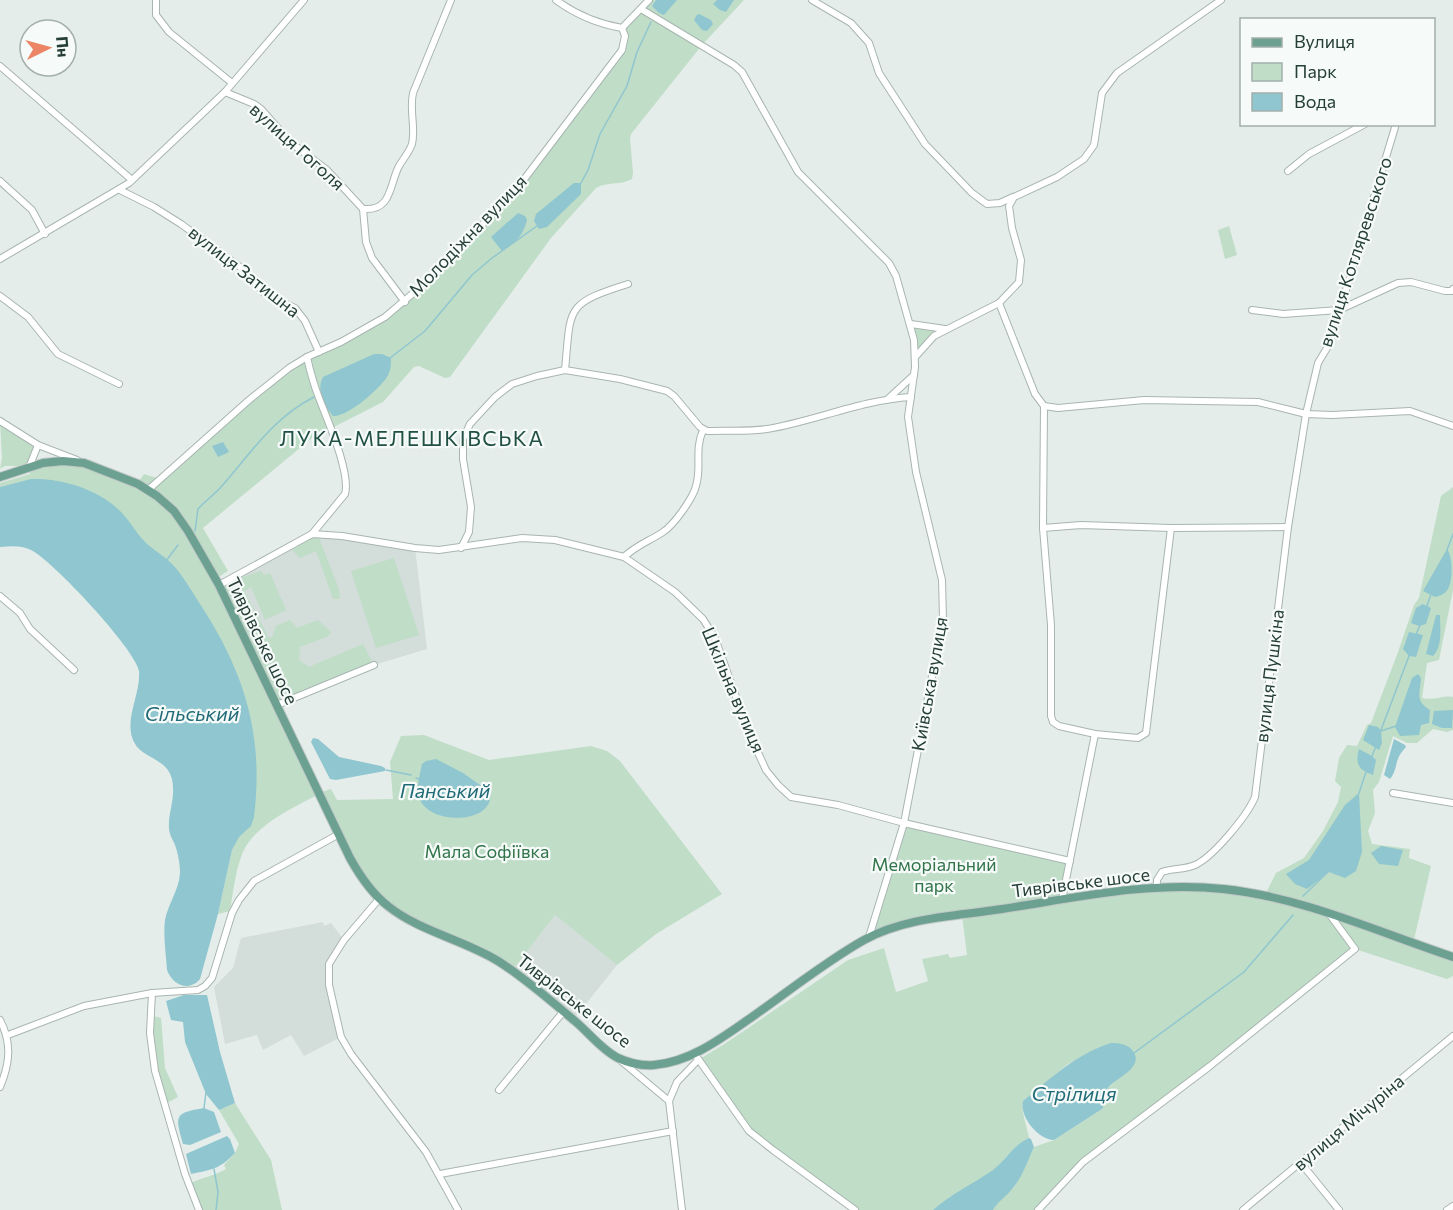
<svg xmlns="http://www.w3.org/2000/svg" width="1453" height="1210" font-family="Commissioner,sans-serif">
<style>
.built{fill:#d3ddd9}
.green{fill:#bfddc7}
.water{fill:#90c6cf}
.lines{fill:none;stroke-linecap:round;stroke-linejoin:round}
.stream{stroke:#90c6cf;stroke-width:1.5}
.minor-casing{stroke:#a8b5b1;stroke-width:8}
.major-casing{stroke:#c2c9c7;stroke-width:10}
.minor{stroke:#fff;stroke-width:6}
.major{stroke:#6ca192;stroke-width:8}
.labels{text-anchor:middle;stroke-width:4.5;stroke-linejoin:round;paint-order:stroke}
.street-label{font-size:18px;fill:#253f37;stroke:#f6faf8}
.park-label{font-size:18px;fill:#31744a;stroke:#f6faf8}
.water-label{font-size:20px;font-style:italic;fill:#216b78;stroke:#f6faf8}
.quarter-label{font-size:21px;letter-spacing:1.5px;fill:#215044;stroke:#f6faf8}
</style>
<rect width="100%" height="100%" fill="#e5edea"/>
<g class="built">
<path d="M312 534 415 548 427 649 374 665 277 705 219 585Z"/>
<path d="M555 915 617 965 573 1020 512 971Z"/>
<path d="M323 922 324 926 331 923 344 940 328 970 341 1037 304 1056 291 1035 263 1050 257 1035 225 1044 214 987 233 968 241 938Z"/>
</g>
<g class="green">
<path d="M649 0H744L702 45 631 134 630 138 633 173 632 179C620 186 607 181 596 188L551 238 450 377 445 378 419 366 414 367 383 402 312 438 203 528 228 571 215 579 219 585 261 571 264 575 270 573 286 610 265 620 251 587 244 591 269 638 272 637 276 626 290 620 297 628 318 620 331 632 327 637 300 647 299 660 309 667 363 644 374 665 277 705 319 793 331 789 337 800 393 799 390 762 401 736 424 735 489 760 591 746 607 751 620 761 722 894 656 934 617 965 555 915 512 971 403 916 364 882 319 794C293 808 251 826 241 857 235 874 233 893 230 911L218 914 232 850 239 833 33 479 0 487V483L30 474V466H5L0 469 2 458 0 421 38 445 31 465 71 462 137 484 144 474 160 479 289 368 327 349 398 308 497 211 622 50V28Z"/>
<path d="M1229 226 1237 255 1225 259 1218 230Z"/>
<path d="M911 324 945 329 915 356Z"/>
<path d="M1453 487V590L1439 660 1427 663 1422 698C1434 701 1442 695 1453 697V730L1447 732 1433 729 1417 743H1407L1393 736 1379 782 1373 790 1375 813 1368 831 1372 844 1410 849 1409 858 1431 866 1413 944 1453 957V976L1447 979 1355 949 1258 1028 1081 1161 1036 1210H993L998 1201 1015 1186 1034 1147 1054 1140 1102 1109 1106 1102C1103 1087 1115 1082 1125 1074L1088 1053 1068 1064 1023 1101C1021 1113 1027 1126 1029 1138 1015 1144 1007 1157 997 1167 978 1183 953 1193 933 1210H855L749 1131 698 1060 726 1043 848 960 884 948 896 992 928 981 922 959 948 954 950 958 967 955 962 915 928 920 869 937 904 823 1070 861 1062 899 1157 888 1265 895 1276 873 1304 858 1323 831 1338 802 1341 787 1335 781 1339 758 1347 745 1357 746 1367 725 1371 723 1398 652 1414 605 1419 598 1441 496Z"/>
<path d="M312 538H319L339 589 340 599H333L316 551 300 558 292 550Z"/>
<path d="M394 558 419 635 376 648 351 571Z"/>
<path d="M150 1015 161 1018 165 1068 178 1097 165 1104 159 1084Z"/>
<path d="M235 1103 271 1160 282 1210H201L191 1183C203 1177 214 1176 226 1169L224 1165 235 1153 239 1144 219 1110Z"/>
</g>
<g class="water">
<path d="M656 0H677L664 15 659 13 652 6Z"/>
<path d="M717 0H734L726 12 720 10 713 4Z"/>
<path d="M699 14 711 20 713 24 707 31 702 30 694 20 697 15Z"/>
<path d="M574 183H581V194L547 227 539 229 534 221 536 214Z"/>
<path d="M518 213 525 216 527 220C522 238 517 240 502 251L491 237Z"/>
<path d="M374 354H382L391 358C391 364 391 371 387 377 379 389 348 417 333 416 324 406 316 389 323 377Z"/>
<path d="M223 442 229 452 218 457 212 446Z"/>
<path d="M31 479C63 478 101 490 123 514 131 523 137 534 146 543 155 551 166 557 174 566 184 577 192 592 200 604 245 673 264 735 254 817L251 826 239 837 232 850 218 914 200 979C188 993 172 984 167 970 166 954 163 935 165 920 168 904 180 888 180 872 180 864 178 853 175 845 173 840 169 834 169 828 168 815 174 801 173 788 173 757 143 761 134 742 123 720 141 695 139 671 136 650 52 560 31 550 21 545 11 546 0 547V487Z"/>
<path d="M1447 549C1453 557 1453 581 1448 589 1445 594 1440 596 1435 597L1423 591Z"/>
<path d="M1423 604 1431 608 1426 624 1419 626 1411 623 1416 608Z"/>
<path d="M1436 615H1440C1440 628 1443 646 1433 656L1426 654Z"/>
<path d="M1409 632 1423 635 1416 657 1409 656 1403 649Z"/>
<path d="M1418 674 1421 678C1420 694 1415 701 1430 710L1429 723 1421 725 1419 735 1400 736 1395 727 1412 678Z"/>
<path d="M1453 710 1452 728H1442L1432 724 1434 711Z"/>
<path d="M1369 725 1378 727 1381 731 1382 743 1379 750 1363 740Z"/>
<path d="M313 738 318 739 339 757 381 766 385 768V771L336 780 330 779 311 742Z"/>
<path d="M1394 739 1405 745 1406 747C1393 760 1399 768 1390 779L1384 775Z"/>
<path d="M1359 749 1372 756 1376 760 1373 775C1358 770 1355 763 1359 749Z"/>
<path d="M436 759 463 773 490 792C496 824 428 827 419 797 416 788 420 774 422 764L426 761Z"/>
<path d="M1359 793 1362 852 1356 871 1345 878 1329 872 1307 889 1295 884 1286 874 1309 860 1345 805Z"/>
<path d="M1381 846 1403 850 1398 866 1379 864 1371 853Z"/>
<path d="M184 995H207L220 1052 235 1103 219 1110 206 1094 185 1042 183 1022 171 1020 166 1001Z"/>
<path d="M1111 1043C1119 1043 1128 1044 1133 1051 1145 1068 1115 1078 1108 1088 1104 1093 1105 1097 1106 1102L1102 1109 1054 1140C1039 1140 1019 1117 1023 1101 1051 1078 1076 1054 1111 1043Z"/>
<path d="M204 1108 214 1112 221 1132 190 1145 183 1144C175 1115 174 1113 204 1108Z"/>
<path d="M227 1136 230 1139 235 1153C220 1169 211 1170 191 1174L186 1154Z"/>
<path d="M1029 1138 1031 1139 1034 1147C1028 1160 1022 1178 1012 1189 1006 1197 998 1201 993 1210H933C951 1194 973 1184 993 1170 1006 1160 1014 1144 1029 1138Z"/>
</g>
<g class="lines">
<g class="stream">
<path d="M581 183 588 170 600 134 627 86 637 52 651 22"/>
<path d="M390 358 425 331 472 275 492 258 537 226"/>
<path d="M195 531 198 509C205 501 214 495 221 487 250 454 274 417 314 397"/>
<path d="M1447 550 1453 534"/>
<path d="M166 561 178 545"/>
<path d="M1427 606 1431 594"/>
<path d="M1416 635 1420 625"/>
<path d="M1381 730 1409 656"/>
<path d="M1381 731 1396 726"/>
<path d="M1372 756 1376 746"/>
<path d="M386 770 411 775"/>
<path d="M416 778 419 779"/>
<path d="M1359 793 1366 772"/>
<path d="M1303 896 1330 870"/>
<path d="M1134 1053 1244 972 1293 915"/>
<path d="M204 1108 206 1092"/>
<path d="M214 1169 218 1192 216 1210"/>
</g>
<g class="minor-casing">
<g id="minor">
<path d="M156 0V15L169 32 232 83"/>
<path d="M556 0C575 14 599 24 622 28"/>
<path d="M812 0 851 23 869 43 879 73 925 144 972 193 987 204 1000 203 1013 197"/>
<path d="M641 9 734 65 742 72 798 172 889 263 896 276 914 340 915 367 908 417 916 472 942 580 943 619 904 823 869 937"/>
<path d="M0 66 132 180"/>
<path d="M225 92 254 104 261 109 290 142 327 170 363 209C391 211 389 188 398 168 402 160 409 153 412 144 416 127 409 111 413 93L451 0"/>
<path d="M1288 171 1309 154 1365 124"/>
<path d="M0 181 32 210 45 234"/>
<path d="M120 190 154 207 181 224 240 267 264 293 295 308 305 321 319 352"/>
<path d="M363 209 366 242 372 258 405 302"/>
<path d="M0 259 129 183 225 92 304 0"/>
<path d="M0 296 28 317 58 354 119 384"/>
<path d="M999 303 1035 394 1044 406 1043 528 1051 625V716L1053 722 1059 726 1095 734 1138 738 1146 733 1171 528"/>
<path d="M1252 310 1283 314 1339 310 1398 283 1411 282 1445 291H1452L1453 289"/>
<path d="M911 324 945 329"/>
<path d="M916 356 934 336 999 303 1019 282 1021 260 1012 228 1009 206 1014 197 1057 177 1084 159 1094 145 1102 93 1117 73 1221 0"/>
<path d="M307 357C310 371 314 385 319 398 327 419 351 473 345 494L312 534"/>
<path d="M565 370C571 308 564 304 628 284"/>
<path d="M889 398 914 375"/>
<path d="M1044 406 1058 408 1144 400 1258 402 1306 414 1332 415 1410 411 1453 426"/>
<path d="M0 421 38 445 77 460"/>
<path d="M30 465 38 445"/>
<path d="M148 490 249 400 289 368 307 357 341 342 385 317 437 273 522 182 622 50 625 36 622 28 649 0"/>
<path d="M1043 528 1081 525 1171 528 1288 527"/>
<path d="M461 548 469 532 471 507 463 459V439L470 424 495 397 512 384 537 376 565 370 620 379 667 391 674 396 700 427 707 431C727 430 747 432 767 429 815 421 861 400 911 397"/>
<path d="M624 557C638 544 648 542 663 532 674 525 693 498 696 486 702 466 694 451 703 430"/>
<path d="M219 585 312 534 342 536 415 548 439 550 522 538 555 540 624 557 675 592 703 619 715 638 749 733 766 770 778 785 791 797 838 805 904 823 1070 861"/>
<path d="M0 596 20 613 30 629 74 670"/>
<path d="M277 705 374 665"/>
<path d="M1393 793 1453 803"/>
<path d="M1157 888V880L1162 872C1172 868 1184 870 1195 865 1213 857 1247 816 1255 797L1288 527 1306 414 1318 363 1330 343 1396 124"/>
<path d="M379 899 344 940 329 964V985L341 1037 351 1054 426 1152 458 1210"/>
<path d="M1062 900 1095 734"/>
<path d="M152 993 150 1033 155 1071 185 1174 199 1210"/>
<path d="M0 1020C12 1043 10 1063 0 1087"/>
<path d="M8 1035 84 1006 152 993 198 990 205 986 212 978 232 913 239 900 254 881 339 834"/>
<path d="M694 1053 749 1131 773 1150 855 1210"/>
<path d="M620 1060 669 1101 682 1210"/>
<path d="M499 1090 563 1012"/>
<path d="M669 1101 677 1082 698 1060"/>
<path d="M1301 1163 1339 1210"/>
<path d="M440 1174 673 1131"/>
<path d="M1038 1210 1083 1162 1210 1066 1355 949 1330 915"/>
<path d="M1243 1210 1453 1036"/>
<path d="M1447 1210 1453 1206"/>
</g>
</g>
<g class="major-casing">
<path id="major" d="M0 477 43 463 63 461 84 463 138 484 157 496 174 511 188 531 219 585 350 858C360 876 371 893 388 906 419 931 464 940 498 961 525 978 551 1001 576 1022 589 1033 602 1050 618 1058 629 1063 642 1066 654 1065 691 1062 723 1037 752 1017 789 991 825 962 864 940 905 917 957 916 1002 909 1074 898 1150 881 1223 889 1302 897 1378 932 1453 957"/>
</g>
<use href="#minor" class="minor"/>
<use href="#major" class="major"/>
</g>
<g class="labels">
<g class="street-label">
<text transform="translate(297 147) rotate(42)" y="6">вулиця Гоголя</text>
<text transform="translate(468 236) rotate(-46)" y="6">Молодіжна вулиця</text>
<text transform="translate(1356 252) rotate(-72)" y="6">вулиця Котляревського</text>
<text transform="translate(244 272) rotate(38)" y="6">вулиця Затишна</text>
<text transform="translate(262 641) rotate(64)" y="6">Тиврівське шосе</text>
<text transform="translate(1270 676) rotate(-83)" y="6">вулиця Пушкіна</text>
<text transform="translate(930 684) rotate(-80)" y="6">Київська вулиця</text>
<text transform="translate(733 690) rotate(67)" y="6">Шкільна вулиця</text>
<text transform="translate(1081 883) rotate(-7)" y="6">Тиврівське шосе</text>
<text transform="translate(574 1001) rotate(38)" y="6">Тиврівське шосе</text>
<text transform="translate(1349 1123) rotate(-40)" y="6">вулиця Мічуріна</text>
</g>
<g class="park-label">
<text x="487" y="858">Мала Софіївка</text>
<text x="934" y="871">Меморіальний<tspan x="934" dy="21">парк</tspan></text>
</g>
<g class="water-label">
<text x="192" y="721">Сільський</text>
<text x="445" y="798">Панський</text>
<text x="1074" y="1101">Стрілиця</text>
</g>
<g class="quarter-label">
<text x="412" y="446">ЛУКА-МЕЛЕШКІВСЬКА</text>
</g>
</g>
<rect x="1240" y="18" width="195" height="108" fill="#f6faf8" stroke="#a2afab" stroke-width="1.5"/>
<rect x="1252" y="38" width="30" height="9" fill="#6ca192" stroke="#a2afab" stroke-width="1.5"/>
<text x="1294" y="48" font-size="18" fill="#253f37">Вулиця</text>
<rect x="1252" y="63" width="30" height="18" fill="#bfddc7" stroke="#a2afab" stroke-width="1.5"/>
<text x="1294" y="78" font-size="18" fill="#253f37">Парк</text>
<rect x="1252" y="93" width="30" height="18" fill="#90c6cf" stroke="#a2afab" stroke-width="1.5"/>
<text x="1294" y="108" font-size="18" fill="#253f37">Вода</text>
<g transform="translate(48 48) rotate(85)"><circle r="28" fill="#f6faf8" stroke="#a2afab" stroke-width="1.5"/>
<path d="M0-4.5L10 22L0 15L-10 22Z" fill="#eb8566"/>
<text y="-9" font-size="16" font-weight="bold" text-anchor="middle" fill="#253f37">Пн</text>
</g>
</svg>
